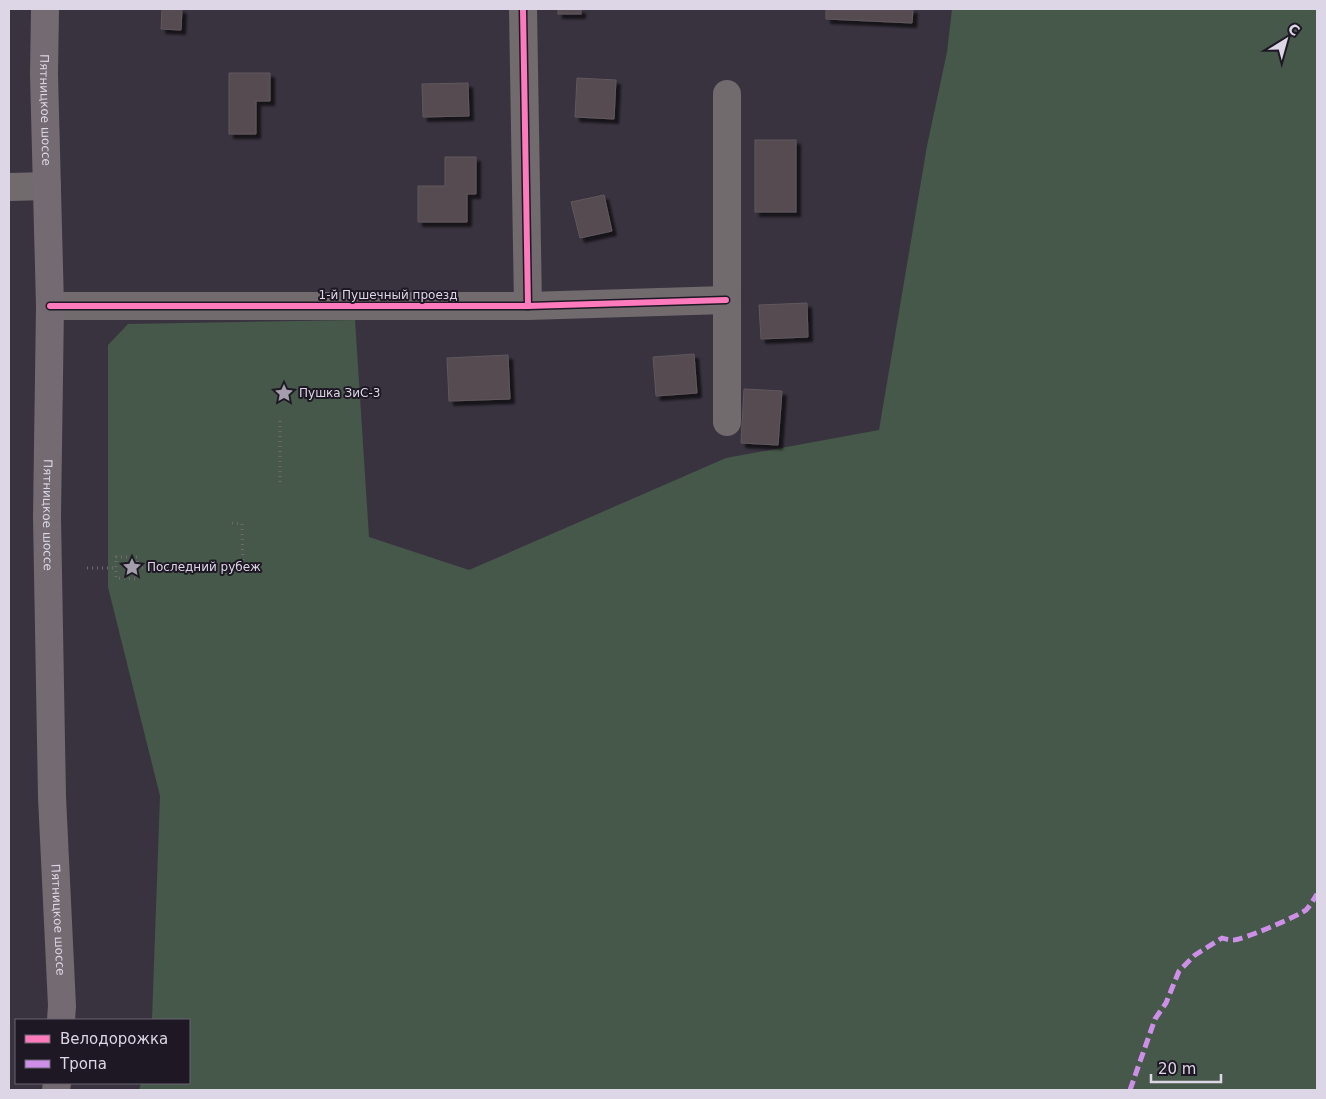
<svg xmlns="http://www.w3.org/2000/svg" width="1326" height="1099" font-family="'DejaVu Sans',sans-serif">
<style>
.green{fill:#46584a}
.building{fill:#544b51;stroke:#61585e;filter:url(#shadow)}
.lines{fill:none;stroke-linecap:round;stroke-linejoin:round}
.path{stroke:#6e696e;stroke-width:3;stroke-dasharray:1 4;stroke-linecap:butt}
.minor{stroke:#716b6e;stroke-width:28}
.major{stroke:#736b71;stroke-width:28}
.quiet{stroke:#ce8fe9;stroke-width:5;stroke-dasharray:10 5;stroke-linecap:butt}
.cycleway-casing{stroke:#1e1824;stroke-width:9}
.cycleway{stroke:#fd7abc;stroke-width:6}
.labels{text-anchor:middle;stroke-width:4;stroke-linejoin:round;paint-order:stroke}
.street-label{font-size:12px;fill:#ddd6e6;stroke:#1e1824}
.poi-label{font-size:12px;fill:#ddd6e6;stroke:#1e1824;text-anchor:start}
</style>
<defs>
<filter id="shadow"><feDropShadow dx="4.5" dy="4.5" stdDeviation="1" flood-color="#0009"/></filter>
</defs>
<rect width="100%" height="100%" fill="#393340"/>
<path class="green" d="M952 9H1317V1090H139L141 1083H189V1020H152L160 796 108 587V345L128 324 355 320 369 537 469 570 726 458 879 430 927 146 947 52Z"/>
<g class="building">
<path d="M162 9H182L181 30 161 29Z"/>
<rect x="558" y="9" width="23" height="5"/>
<path d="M826 9H913L912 23 826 19Z"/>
<path d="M229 73H270V101H256V134H229Z"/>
<path d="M577 78 616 80 614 119 575 117Z"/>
<path d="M468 83 469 116 423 117 422 84Z"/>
<rect x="755" y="140" width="41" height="72"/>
<path d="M445 157H476V194H467V222H418V186H445Z"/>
<path d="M604 195 612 231 580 238 571 202Z"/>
<path d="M807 303 808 337 761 339 759 305Z"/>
<path d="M694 354 697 393 656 396 653 357Z"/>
<path d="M508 355 510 399 449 401 447 358Z"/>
<path d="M744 389 782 391 778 445 741 443Z"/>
</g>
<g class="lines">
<g class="path">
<path d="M280 482V418"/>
<path d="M116 557H137V579L116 578Z"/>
<path d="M87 568H116"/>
<path d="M137 568 243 569 242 524 232 523"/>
</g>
<g class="minor">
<path d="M523 9 528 306"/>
<path d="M727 94V422"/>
<path d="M9 187 47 186"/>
<path d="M50 306H528L726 300"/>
</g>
<g class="major">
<path id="s1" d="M45 9 44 74 50 306 47 517 52 797 62 1006 61 1020"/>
<path d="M56 1090 57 1083"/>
</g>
<path class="quiet" d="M1130 1090 1155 1019 1166 1003 1179 971 1195 955 1222 938C1225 939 1230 940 1233 940 1243 940 1298 916 1306 910 1310 906 1314 899 1317 894"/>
<g class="cycleway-casing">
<g id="cycleway">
<path d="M523 9 528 306"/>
<path d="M50 306H528L726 300"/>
</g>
</g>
<use href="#cycleway" class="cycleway"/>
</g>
<defs>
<g id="sight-bare" transform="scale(1.5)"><path d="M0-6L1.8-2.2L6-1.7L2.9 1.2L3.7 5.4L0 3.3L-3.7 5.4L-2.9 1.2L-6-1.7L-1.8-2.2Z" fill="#a49dac" stroke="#1e1824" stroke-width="2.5" paint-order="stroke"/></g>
</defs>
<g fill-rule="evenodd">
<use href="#sight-bare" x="284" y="393"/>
<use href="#sight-bare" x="132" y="567"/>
</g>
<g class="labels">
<g class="street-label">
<text dy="4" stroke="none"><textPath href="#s1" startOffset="101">Пятницкое шоссе</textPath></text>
<text x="388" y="299">1-й Пушечный проезд</text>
<text dy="4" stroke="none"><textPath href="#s1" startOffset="506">Пятницкое шоссе</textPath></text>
<text dy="4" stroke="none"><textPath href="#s1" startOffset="911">Пятницкое шоссе</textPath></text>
</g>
<g class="poi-label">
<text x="299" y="397">Пушка ЗиС-3</text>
<text x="147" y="571">Последний рубеж</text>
</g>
</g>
<rect width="1326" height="1099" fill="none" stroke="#ddd6e6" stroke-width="20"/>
<rect x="15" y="1019" width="175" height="65" fill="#1e1824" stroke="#6a6472"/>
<rect x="25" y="1035" width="25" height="8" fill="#fd7abc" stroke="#6a6472"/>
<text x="60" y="1044" font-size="15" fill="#ddd6e6">Велодорожка</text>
<rect x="25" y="1060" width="25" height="8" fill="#ce8fe9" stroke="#6a6472"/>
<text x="60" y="1069" font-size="15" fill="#ddd6e6">Тропа</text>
<g transform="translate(1286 40) rotate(37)" stroke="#1e1824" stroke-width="4" paint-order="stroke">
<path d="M0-4L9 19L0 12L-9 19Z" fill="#ddd6e6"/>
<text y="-8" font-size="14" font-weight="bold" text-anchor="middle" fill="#ddd6e6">С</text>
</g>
<path d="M1151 1074v8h70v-8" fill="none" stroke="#ddd6e6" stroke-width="2.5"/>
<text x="1158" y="1074" font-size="15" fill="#ddd6e6" stroke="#1e1824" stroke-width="4" paint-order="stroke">20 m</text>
</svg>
